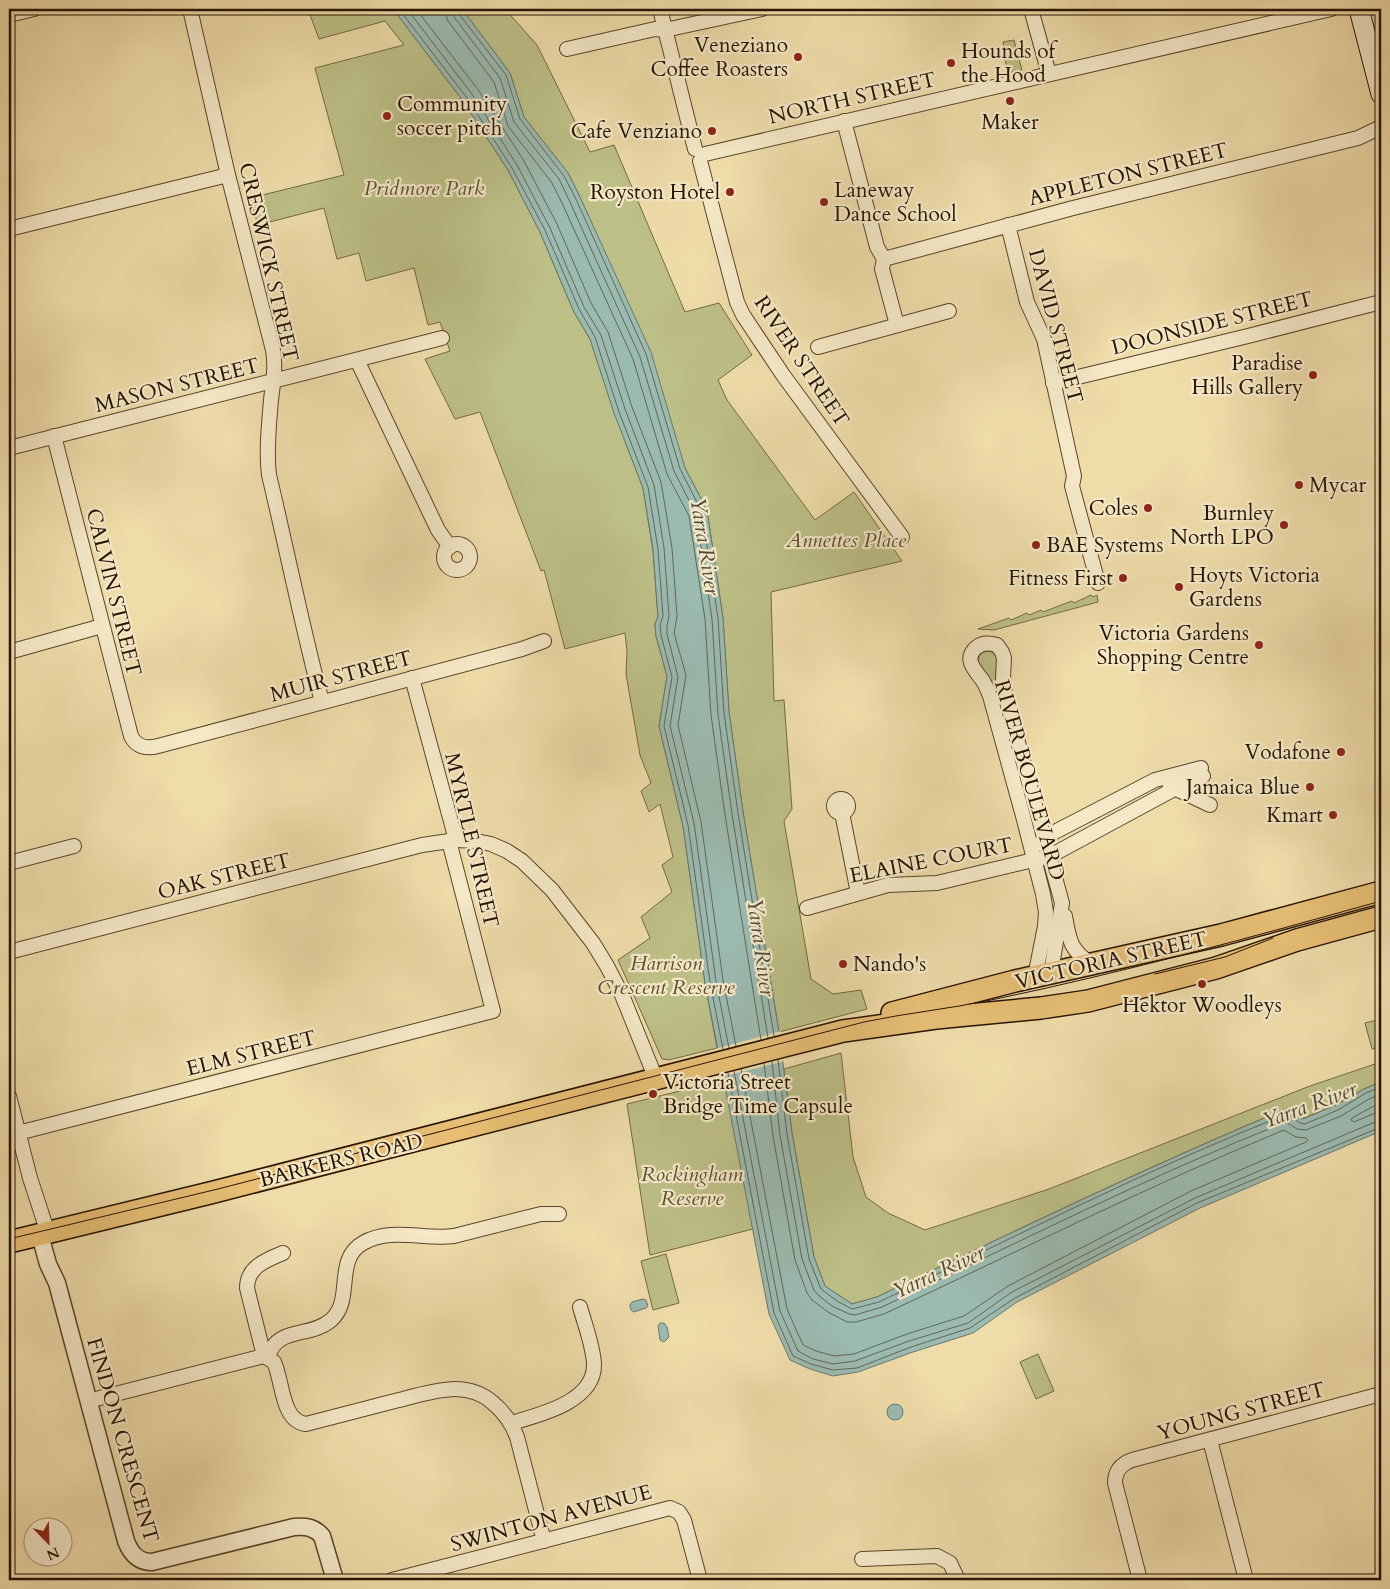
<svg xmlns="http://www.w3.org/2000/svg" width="1390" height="1589" font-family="Cardo,serif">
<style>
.green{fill:#bcbf86;stroke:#726944}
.water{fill:#9bbab0;stroke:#6d776a}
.pier{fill:#eedca9}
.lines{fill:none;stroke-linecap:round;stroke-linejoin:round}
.shore{stroke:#616658;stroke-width:1}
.minor-casing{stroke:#59452b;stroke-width:16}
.tertiary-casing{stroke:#59452b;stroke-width:19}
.secondary-casing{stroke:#271301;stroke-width:21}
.primary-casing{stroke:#271301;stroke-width:24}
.minor{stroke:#f4e8c7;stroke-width:14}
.tertiary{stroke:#f4e8c7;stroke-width:16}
.secondary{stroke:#f4e8c7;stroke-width:19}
.primary{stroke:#e7be74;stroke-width:21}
.tram{stroke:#271301;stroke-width:1}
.poi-dot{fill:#8f2418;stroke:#f4e8c7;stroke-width:2}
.labels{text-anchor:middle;stroke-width:4.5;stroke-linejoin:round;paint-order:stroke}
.poi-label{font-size:21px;fill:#271301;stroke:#f4e8c7;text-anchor:end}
.street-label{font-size:21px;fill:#271301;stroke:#f4e8c7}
.park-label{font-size:21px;font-style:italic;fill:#5b4f30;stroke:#f4e8c7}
.water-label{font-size:22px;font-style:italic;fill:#504d3e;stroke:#f4e8c7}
</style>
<rect width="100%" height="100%" fill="#eedca9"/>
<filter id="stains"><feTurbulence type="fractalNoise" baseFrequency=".004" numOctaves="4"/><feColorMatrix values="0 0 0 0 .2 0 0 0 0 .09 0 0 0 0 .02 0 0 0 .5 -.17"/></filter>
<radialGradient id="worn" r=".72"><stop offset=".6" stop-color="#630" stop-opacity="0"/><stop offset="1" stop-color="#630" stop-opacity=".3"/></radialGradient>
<g class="green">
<path d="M321 9H393L463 101 508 170 540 232 574 312 590 339 614 412 643 488 653 551 658 617 655 624 656 636 667 676 659 726 683 826 705 983 717 1048 669 1060 662 1059 618 960 650 938 641 917 672 892 662 865 673 857 660 804 649 812 641 791 651 783 640 755 626 674 627 652 625 633 565 649 544 570 541 571 480 412 455 419 425 359 450 351 440 322 428 325 414 268 366 281 359 253 337 259 324 208 258 225 250 198 344 175 315 68 404 45 385 21 319 39 309 12Z"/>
<path d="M462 9H505L537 45 590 152 614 145 685 312 719 303 752 355 718 380 727 400 815 520 854 492 902 561 771 592 774 701 784 700 792 809 784 821 811 979 833 994 861 990 867 1009 779 1032 743 812 729 712 723 618 707 510 685 468 608 260 579 195 568 173 524 117 510 73Z"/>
<path d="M1014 40 1022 70 1008 73 1003 51 1005 50 1003 42Z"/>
<path d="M1091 595 1093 597 1097 595 1098 602 994 630 978 629 1009 618 1011 620 1027 613 1029 615 1041 610 1043 612 1072 601 1074 603Z"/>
<path d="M989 651 995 653 998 660 996 673 1020 767 1018 771 1014 769 987 674 978 663 979 656 983 652Z"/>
<path d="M1381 1019V1047L1372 1049 1365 1023Z"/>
<path d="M841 1053 853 1157 866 1197 888 1213 925 1230 1049 1189 1310 1086 1381 1062V1082L1364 1089 1336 1105 1302 1119 1288 1108C1148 1166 1013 1232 877 1297L852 1304 825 1286 814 1257 792 1133 784 1069Z"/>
<path d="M725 1080 753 1229 650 1255 627 1104Z"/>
<path d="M666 1254 679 1303 653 1310 641 1261Z"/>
<path d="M1038 1354 1054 1391 1036 1399 1020 1362Z"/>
</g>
<g class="water">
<path d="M393 9H462L510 73 524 117 568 173 579 195 651 352 685 468 707 510 723 618 729 712 743 812 779 1032 792 1133 814 1257 825 1286 852 1304 877 1297C1013 1232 1149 1166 1288 1108L1303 1119 1336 1105 1364 1089 1381 1082V1131L1200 1208 1017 1302 973 1333 913 1352 858 1372 833 1376 810 1369 790 1360 769 1314 705 983 683 826 659 726 667 676 656 636 655 624 658 617 653 549 643 488 614 413 590 339 574 312 540 232 508 170 463 101Z"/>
<path d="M643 1299 646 1300 648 1306 646 1308 634 1312 631 1310 630 1305 632 1302Z"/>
<path d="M660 1323H664L667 1327 669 1337 664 1342 660 1340 658 1326Z"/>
<circle cx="895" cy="1412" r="8"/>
</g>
<path class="pier" d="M781 1031 785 1061 721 1077 715 1049Z"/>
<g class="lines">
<g class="shore">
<path d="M399 9 467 98 512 168 545 230 579 309 595 337 619 412 648 487 658 549 663 616 660 625 661 635 672 677 664 726 688 825 710 982 723 1049"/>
<path d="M407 9 472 94 517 165 550 228 584 307 601 335 625 409 654 485 664 548 669 616 667 626V634L678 677 670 726 694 823 716 981 729 1048"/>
<path d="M416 9 479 91 524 161 557 224 591 303 608 332 632 407 661 482 672 548 677 616 674 633 686 675 678 725 701 822 723 980 736 1046"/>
<path d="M444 9 448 21 494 82 508 126 552 183 562 203 633 359 667 474 689 516 705 619 711 715 725 815 761 1040"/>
<path d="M452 9 454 17 500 78 514 122 559 179 569 200 640 357 674 471 696 514 712 619 718 714 732 814 768 1038"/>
<path d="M458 9 459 14 506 75 520 119 564 176 575 197 646 354 680 469 702 512 718 618 724 713 738 813 774 1036"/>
<path d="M778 1060 787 1134 809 1259 821 1289 837 1301 852 1309 879 1302C1014 1237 1148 1169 1287 1114L1300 1123 1305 1124 1338 1110 1366 1093 1381 1087"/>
<path d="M772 1062 780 1135 802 1259 814 1290 818 1295 832 1306 849 1314 855 1315 882 1307C1015 1244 1149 1176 1286 1122L1297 1129 1306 1130 1341 1116 1369 1099 1381 1094"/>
<path d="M741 1069 787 1309 803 1345 816 1351 834 1356 854 1354 907 1334 964 1316 1008 1286 1191 1191 1306 1142 1308 1140 1306 1138 1296 1137 1284 1130C1148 1186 1017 1252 884 1314L856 1322H847L828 1312 812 1300 807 1293 795 1260 773 1136 764 1063"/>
<path d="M734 1071 780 1311 798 1351 813 1359 833 1364 855 1361 909 1341 968 1323 1012 1292 1195 1198 1375 1122 1381 1121"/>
<path d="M728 1073 774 1313 793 1356 811 1364 833 1370 857 1368 911 1347 970 1328 1015 1298 1197 1203 1381 1127"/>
<path d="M1381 1102 1352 1118 1351 1120 1354 1122 1373 1114 1381 1113"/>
</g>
<g class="minor-casing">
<g id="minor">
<path d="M190 9 228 175 273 350C276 367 273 383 271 400 269 424 266 451 269 475 287 550 302 627 322 702"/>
<path d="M660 9 695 149"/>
<path d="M1031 9 1049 74"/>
<path d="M9 15 34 9"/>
<path d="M567 49 655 29 665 30 762 9"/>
<path d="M844 121 877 247 884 259 882 269 897 325"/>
<path d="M705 154 1331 9"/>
<path d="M700 161 737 302 743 315 783 375 902 537"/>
<path d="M1008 225 1027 302 1044 339 1074 476 1072 486 1098 583"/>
<path d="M9 229 228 175"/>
<path d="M884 259 1073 208 1358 138 1381 127"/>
<path d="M818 347 949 311"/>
<path d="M357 360 438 530 450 547"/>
<path d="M1053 383 1248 336 1381 302"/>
<path d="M54 436 131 736C136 747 147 749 158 746L522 649 544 641"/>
<path d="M9 448 442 338"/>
<circle cx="457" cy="557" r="13"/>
<path d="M9 652 102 626"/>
<path d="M1170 786 1210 805"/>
<circle cx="841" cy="806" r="7"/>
<path d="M842 813 858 893"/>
<path d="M456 840 476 841 491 844 507 851 522 861 552 890 593 943 607 966 622 995 656 1079"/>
<path d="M1041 844 1045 837 1155 780 1201 768"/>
<path d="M9 863 74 846"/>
<path d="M807 908 888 885 937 883 1050 856 1176 788 1203 776"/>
<path d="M1065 916C1069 939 1070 951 1092 964"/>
<path d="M9 952 422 845 456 840 412 678"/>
<path d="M1035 977 1045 926 1046 912 1043 894 1023 816 990 696C988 691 986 686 983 681 976 671 962 659 977 647 983 642 990 643 997 645L1002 652 1004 658 1003 678 1005 695 1062 903 1051 973"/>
<path d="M9 1096 30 1178 48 1233"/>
<path d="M18 1133 493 1011 449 841"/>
<path d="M264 1356 247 1288C247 1267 266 1260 283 1253"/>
<path d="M268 1357C277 1326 309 1338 330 1321 355 1301 333 1260 363 1243 391 1227 424 1240 454 1236L541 1214H559"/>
<path d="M88 1401 264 1356 274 1362C283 1381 281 1421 306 1424 334 1417 363 1409 391 1402 425 1394 464 1377 493 1403 505 1413 512 1423 517 1437L544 1541"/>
<path d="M511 1423C539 1415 595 1402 594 1364 593 1345 585 1325 580 1307"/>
<path d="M1210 1440 1246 1580"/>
<path d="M862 1559 937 1556 950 1563 958 1580"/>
<path d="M392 1580 670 1508 679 1512 684 1520 700 1580"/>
<path d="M1140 1580 1115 1483C1115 1471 1121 1464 1132 1460L1381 1394"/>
</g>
</g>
<g class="tertiary-casing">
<path id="tertiary" d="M40 1235 48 1264 57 1283 126 1541C131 1554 138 1562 152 1562L294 1527C306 1526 314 1527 322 1536L335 1580"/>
</g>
<g class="secondary-casing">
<path id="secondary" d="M1359 9 1381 94"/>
</g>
<g class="primary-casing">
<g id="primary">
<path d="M892 1013 1015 981 1221 935 1381 892"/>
<path d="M9 1242 210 1193 843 1031 936 1018 1041 1008 1088 1001 1216 968 1297 940 1381 917"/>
</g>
</g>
<use href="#minor" class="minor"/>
<use href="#tertiary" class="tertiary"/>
<use href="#secondary" class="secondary"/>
<use href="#primary" class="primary"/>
<g class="tram">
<path d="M1155 974 1225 957 1273 938"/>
<path d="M9 1239 218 1189 864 1022C906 1013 949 1009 991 1000 1122 973 1252 937 1381 901"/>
</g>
</g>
<g class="poi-dot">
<circle cx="798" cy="57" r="5"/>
<circle cx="951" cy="63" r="5"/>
<circle cx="1010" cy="101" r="5"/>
<circle cx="387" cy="116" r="5"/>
<circle cx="712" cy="131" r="5"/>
<circle cx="730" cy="192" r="5"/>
<circle cx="824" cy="202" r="5"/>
<circle cx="1313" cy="375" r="5"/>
<circle cx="1299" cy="485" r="5"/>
<circle cx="1148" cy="508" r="5"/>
<circle cx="1284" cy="525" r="5"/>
<circle cx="1036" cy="545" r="5"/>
<circle cx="1123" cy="578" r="5"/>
<circle cx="1179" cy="587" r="5"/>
<circle cx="1259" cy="645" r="5"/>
<circle cx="1341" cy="752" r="5"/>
<circle cx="1310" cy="787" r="5"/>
<circle cx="1333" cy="815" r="5"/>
<circle cx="843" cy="964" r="5"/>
<circle cx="1202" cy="984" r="5"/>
<circle cx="653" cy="1094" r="5"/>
</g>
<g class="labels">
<g class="poi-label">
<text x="788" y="52">Veneziano<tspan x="788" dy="24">Coffee Roasters</tspan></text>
<text x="961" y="58" text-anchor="start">Hounds of<tspan x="961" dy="24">the Hood</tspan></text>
<text x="397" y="111" text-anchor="start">Community<tspan x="397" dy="24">soccer pitch</tspan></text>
<text x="1010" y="129" text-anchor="middle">Maker</text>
<text x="702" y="138">Cafe Venziano</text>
<text x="834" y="197" text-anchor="start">Laneway<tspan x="834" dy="24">Dance School</tspan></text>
<text x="720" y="199">Royston Hotel</text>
<text x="1303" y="370">Paradise<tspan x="1303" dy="24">Hills Gallery</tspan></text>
<text x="1309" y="492" text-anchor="start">Mycar</text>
<text x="1138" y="515">Coles</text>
<text x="1274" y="520">Burnley<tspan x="1274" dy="24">North LPO</tspan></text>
<text x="1046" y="552" text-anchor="start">BAE Systems</text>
<text x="1189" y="582" text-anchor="start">Hoyts Victoria<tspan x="1189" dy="24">Gardens</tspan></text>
<text x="1113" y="585">Fitness First</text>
<text x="1249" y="640">Victoria Gardens<tspan x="1249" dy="24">Shopping Centre</tspan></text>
<text x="1331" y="759">Vodafone</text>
<text x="1300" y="794">Jamaica Blue</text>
<text x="1323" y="822">Kmart</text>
<text x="853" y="971" text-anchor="start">Nando's</text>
<text x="1202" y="1012" text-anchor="middle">Hektor Woodleys</text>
<text x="663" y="1089" text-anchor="start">Victoria Street<tspan x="663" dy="24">Bridge Time Capsule</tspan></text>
</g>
<g class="street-label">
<text transform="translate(852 98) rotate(-13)" y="7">NORTH STREET</text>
<text transform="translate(1128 174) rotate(-14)" y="7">APPLETON STREET</text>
<text transform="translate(269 262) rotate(77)" y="7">CRESWICK STREET</text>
<text transform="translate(1212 323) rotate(-14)" y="7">DOONSIDE STREET</text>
<text transform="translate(1056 326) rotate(75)" y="7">DAVID STREET</text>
<text transform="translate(802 361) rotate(56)" y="7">RIVER STREET</text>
<text transform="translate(177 385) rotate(-14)" y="7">MASON STREET</text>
<text transform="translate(114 592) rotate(76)" y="7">CALVIN STREET</text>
<text transform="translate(341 676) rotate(-15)" y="7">MUIR STREET</text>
<text transform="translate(1030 780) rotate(74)" y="7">RIVER BOULEVARD</text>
<text transform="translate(472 840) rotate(77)" y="7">MYRTLE STREET</text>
<text transform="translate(931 860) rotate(-11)" y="7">ELAINE COURT</text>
<text transform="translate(224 876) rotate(-14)" y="7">OAK STREET</text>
<text transform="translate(1111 960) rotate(-13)" y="7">VICTORIA STREET</text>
<text transform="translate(251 1053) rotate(-14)" y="7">ELM STREET</text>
<text transform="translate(341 1160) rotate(-14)" y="7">BARKERS ROAD</text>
<text transform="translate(1241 1411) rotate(-15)" y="7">YOUNG STREET</text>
<text transform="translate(123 1440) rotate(74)" y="7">FINDON CRESCENT</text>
<text transform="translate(551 1518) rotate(-15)" y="7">SWINTON AVENUE</text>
</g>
<g class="park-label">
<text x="424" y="195">Pridmore Park</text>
<text x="846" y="547">Annettes Place</text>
<text x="666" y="970">Harrison<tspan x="666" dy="24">Crescent Reserve</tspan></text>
<text x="692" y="1181">Rockingham<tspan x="692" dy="24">Reserve</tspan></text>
</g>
<g class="water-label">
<text transform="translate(706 546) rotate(81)" y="8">Yarra River</text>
<text transform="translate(762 947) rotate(82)" y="8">Yarra River</text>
<text transform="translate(1309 1104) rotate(-20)" y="8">Yarra River</text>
<text transform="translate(938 1271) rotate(-25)" y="8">Yarra River</text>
</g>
</g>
<rect width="1390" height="1589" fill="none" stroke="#eedca9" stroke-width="30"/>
<rect x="10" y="10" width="1370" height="1569" fill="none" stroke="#271301" stroke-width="2.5"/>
<rect x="15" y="15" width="1360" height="1559" fill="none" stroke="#271301"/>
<g transform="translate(48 1542) rotate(157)"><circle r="24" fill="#f4e8c7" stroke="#a29378"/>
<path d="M0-4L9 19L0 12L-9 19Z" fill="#8f2418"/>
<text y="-8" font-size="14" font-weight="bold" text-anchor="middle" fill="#271301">N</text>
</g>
<rect width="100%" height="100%" filter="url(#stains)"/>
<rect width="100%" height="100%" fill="url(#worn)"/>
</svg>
